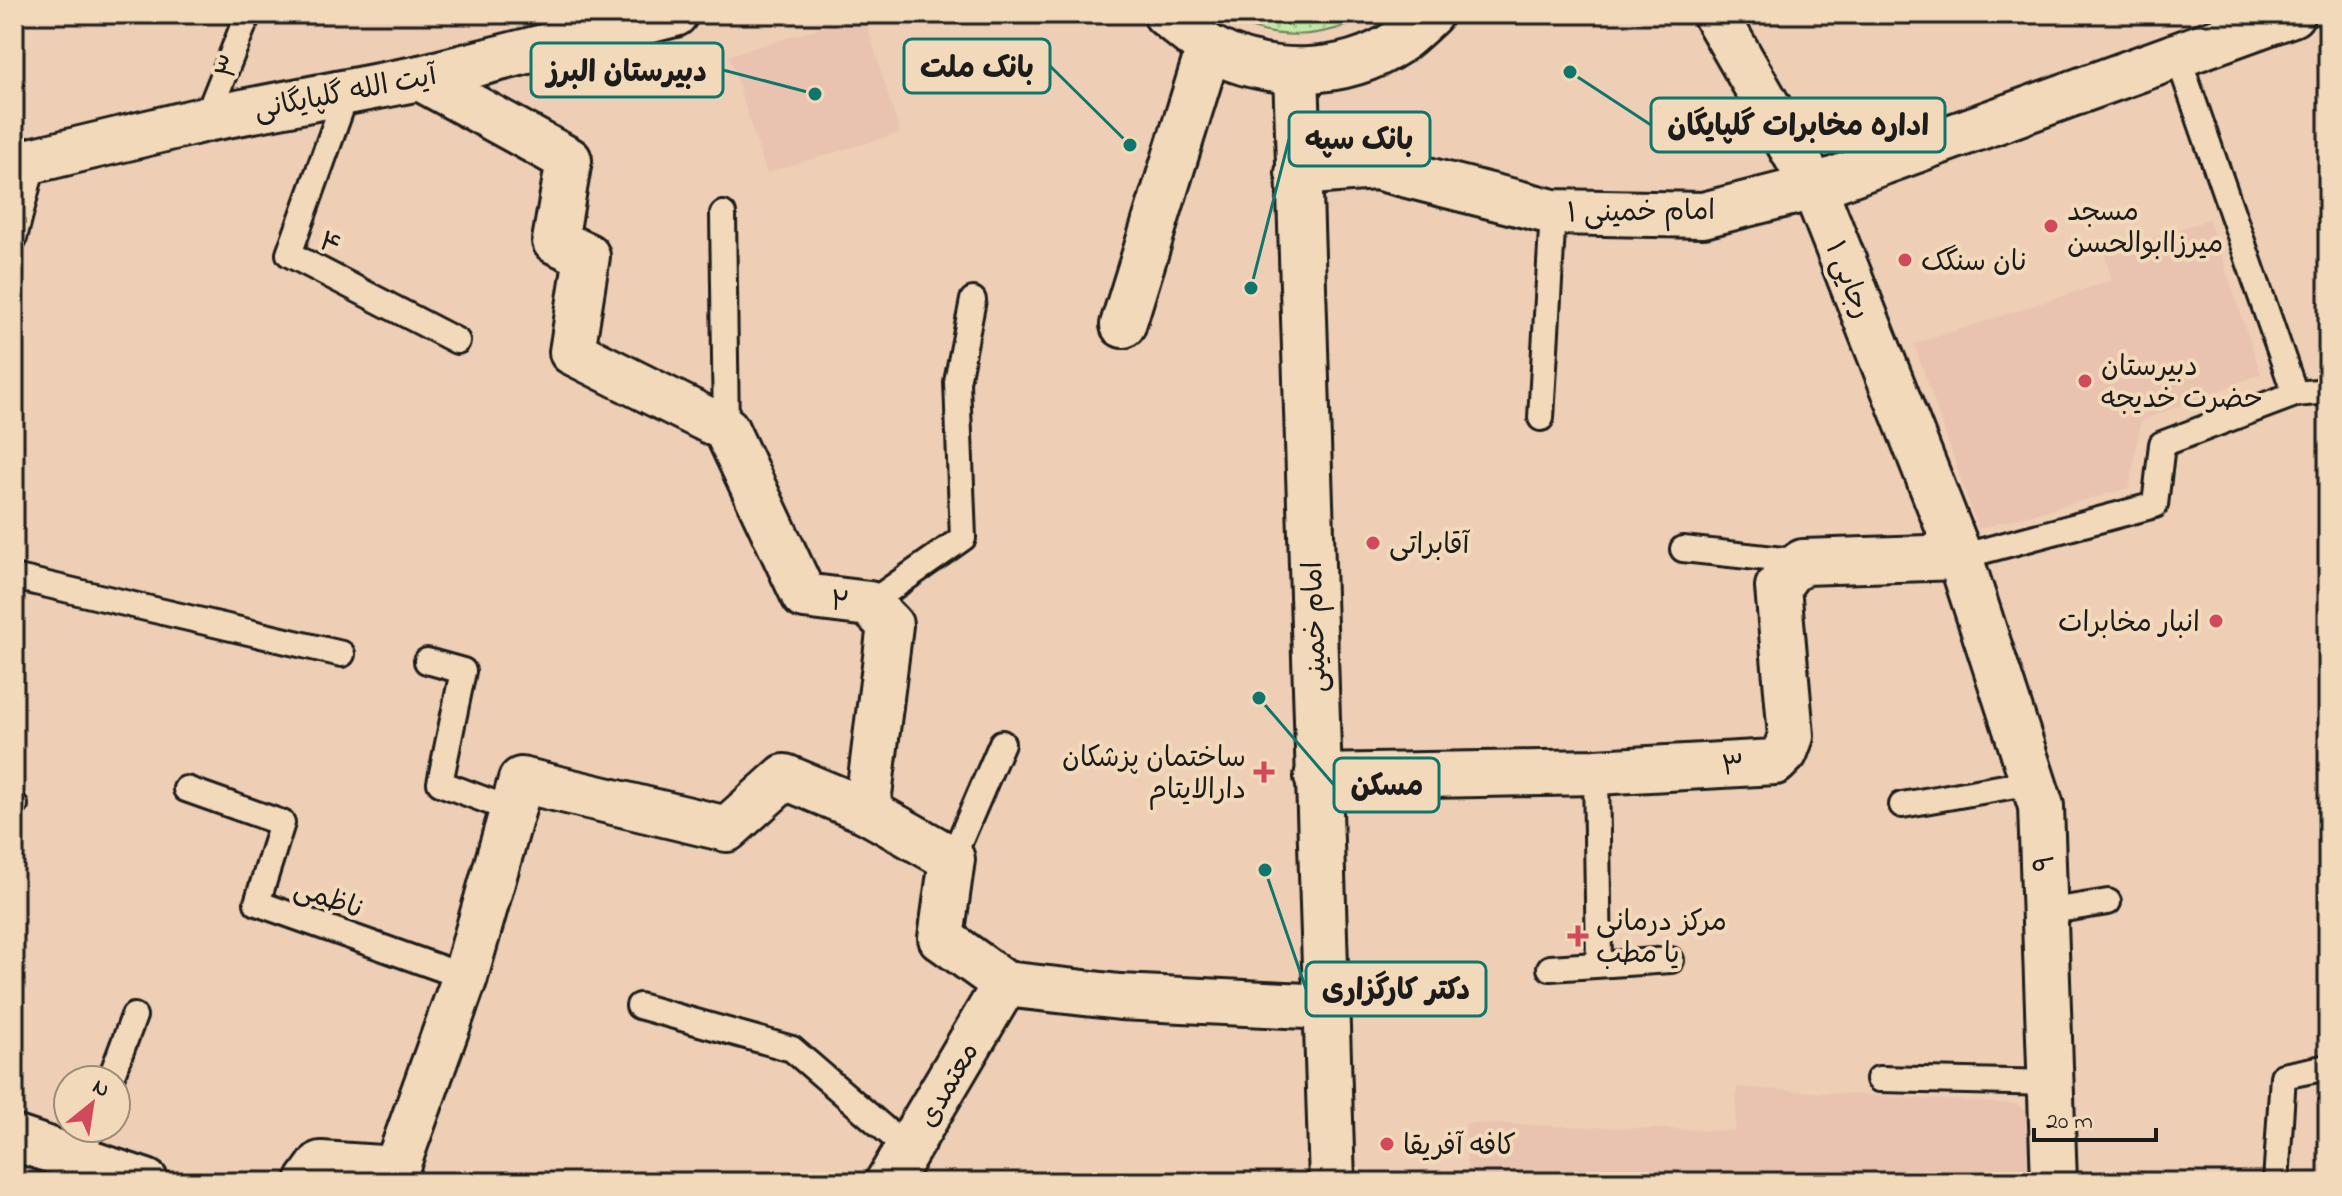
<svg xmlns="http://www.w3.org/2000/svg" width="2342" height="1196" font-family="'Indie Flower','Playpen Sans Arabic',sans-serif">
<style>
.built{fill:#eac3b0}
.grass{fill:url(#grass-dots);stroke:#6f8260;stroke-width:2}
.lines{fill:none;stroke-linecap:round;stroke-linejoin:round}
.service-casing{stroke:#1c1c1c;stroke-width:30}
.minor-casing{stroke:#1c1c1c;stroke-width:50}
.secondary-casing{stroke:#1c1c1c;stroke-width:50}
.service{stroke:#f1d9b9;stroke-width:24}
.minor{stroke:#f1d9b9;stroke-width:44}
.secondary{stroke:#f1d9b9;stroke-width:44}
.poi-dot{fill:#d1495b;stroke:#f1d9b9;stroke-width:3}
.labels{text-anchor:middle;stroke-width:8;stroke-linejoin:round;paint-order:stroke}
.street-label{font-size:28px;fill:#1c1c1c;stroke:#f1d9b9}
.poi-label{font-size:28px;fill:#1c1c1c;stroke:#f1d9b9;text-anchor:start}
.leader{fill:none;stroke:#0f766e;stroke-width:3}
.callout-dot{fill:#0f766e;stroke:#f1d9b9;stroke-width:3}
.callout{fill:#f1d9b9;stroke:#0f766e;stroke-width:3}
.callout-label{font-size:30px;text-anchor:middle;font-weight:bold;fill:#1c1c1c}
</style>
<defs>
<pattern id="grass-dots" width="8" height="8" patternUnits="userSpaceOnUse" patternTransform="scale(2)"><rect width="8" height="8" fill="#c2e9a4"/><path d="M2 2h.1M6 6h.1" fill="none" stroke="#a6c78d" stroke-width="1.8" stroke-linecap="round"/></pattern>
</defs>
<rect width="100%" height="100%" fill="#eecfb5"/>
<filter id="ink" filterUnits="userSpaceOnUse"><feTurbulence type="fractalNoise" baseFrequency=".0125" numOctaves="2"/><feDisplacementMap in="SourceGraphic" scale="16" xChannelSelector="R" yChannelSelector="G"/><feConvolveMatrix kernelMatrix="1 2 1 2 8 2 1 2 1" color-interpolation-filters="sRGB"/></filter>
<g filter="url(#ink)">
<g class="built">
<path d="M864 15 900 133 766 173 729 55Z"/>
<path d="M2209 219 2261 374 2141 421 2129 488 1978 529 1914 344 2112 280 2104 254Z"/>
<path d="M1737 1087 2016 1104 2038 1119V1182H1468L1465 1123 1735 1131Z"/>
</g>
<path class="grass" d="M1224 14H1374C1326 38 1271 45 1224 14Z"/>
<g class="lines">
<g class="service-casing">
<g id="service">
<path d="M347 92 289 254 457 341"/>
<path d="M206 119 248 14"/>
<path d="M723 214 726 429"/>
<path d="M14 238 34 160"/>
<path d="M2295 394 2328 391"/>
<path d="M1541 418 1553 212"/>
<path d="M1683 549 1803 562"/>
<path d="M1960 557 2155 505 2162 444 2295 394 2177 54"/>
<path d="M14 577 342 654"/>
<path d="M869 604 963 538 957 382 973 300"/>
<path d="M427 661 463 671 440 783 512 810"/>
<path d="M1596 772 1599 964"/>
<path d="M186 789 282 823 257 903 465 977"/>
<path d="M14 804 15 805"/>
<path d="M1902 805 2033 782"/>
<path d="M952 859 1002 743"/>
<path d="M2045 912 2108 902"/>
<path d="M1550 968 1671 960"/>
<path d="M639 1006 792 1049 909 1150"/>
<path d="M1879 1079 2052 1083"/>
<path d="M110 1080 134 1016"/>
<path d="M80 1160 92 1128"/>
<path d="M2276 1182 2283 1076 2328 1067"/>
</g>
</g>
<g class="minor-casing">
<g id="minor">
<path d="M1715 14 1814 187 1960 557 2041 806 2054 1182"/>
<path d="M420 78 569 160 555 241 587 256 572 352 726 429 804 596 869 604 890 625 867 811 952 859 941 938 1005 984 1120 997 1327 1007"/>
<path d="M1298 173 1376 167 1553 212 1703 215 1814 187 2292 14"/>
<path d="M1123 325 1209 48"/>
<path d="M1317 777 1596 772 1775 762 1785 752 1791 736 1778 587 1789 572 1803 562 1960 557"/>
<path d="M14 1138 146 1182"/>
<path d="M308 1182 321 1164 396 1169 465 977 521 780 727 829 785 777 867 811"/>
<path d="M888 1182 1005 984"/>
</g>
</g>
<g class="secondary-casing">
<g id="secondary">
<path d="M1166 14C1180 25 1195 39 1210 48 1266 79 1344 78 1398 42 1409 34 1420 23 1430 14"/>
<path d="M1296 71 1332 1182"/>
<path d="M14 165 206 119 420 78 675 14"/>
</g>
</g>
<use href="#service" class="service"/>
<use href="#minor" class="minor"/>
<use href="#secondary" class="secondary"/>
</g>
</g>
<g class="poi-dot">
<circle cx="2051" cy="226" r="8"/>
<circle cx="1905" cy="260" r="8"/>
<circle cx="2085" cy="381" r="8"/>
<circle cx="1373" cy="543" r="8"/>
<circle cx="2216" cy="621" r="8"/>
<path d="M1260 760h8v8h8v8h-8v8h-8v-8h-8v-8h8z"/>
<path d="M1574 924h8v8h8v8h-8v8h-8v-8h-8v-8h8z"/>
<circle cx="1387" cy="1144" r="8"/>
</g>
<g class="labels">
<g class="street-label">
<text transform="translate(227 66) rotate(-68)" y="10">۳</text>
<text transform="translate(345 91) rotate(-11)" y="10">آیت الله گلپایگانی</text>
<text transform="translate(1641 210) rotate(-1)" y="10">امام خمینی ۱</text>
<text transform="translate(331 242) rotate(27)" y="10">۴</text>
<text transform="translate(1850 279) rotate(68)" y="10">رجایی ۱</text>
<text transform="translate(840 600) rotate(7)" y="10">۲</text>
<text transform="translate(1313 627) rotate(-92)" y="10">امام خمینی</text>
<text transform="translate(1733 764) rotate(-3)" y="10">۳</text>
<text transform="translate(2043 863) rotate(-92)" y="10">۹</text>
<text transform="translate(329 897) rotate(19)" y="10">ناظمی</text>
<text transform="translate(947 1084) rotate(-60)" y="10">معتمدی</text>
</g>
<g class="poi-label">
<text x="2067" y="220">مسجد<tspan x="2067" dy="32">میرزاابوالحسن</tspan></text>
<text x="1921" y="270">نان سنگک</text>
<text x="2101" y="375">دبیرستان<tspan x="2101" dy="32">حضرت خدیجه</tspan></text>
<text x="1389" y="553">آقابراتی</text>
<text x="2200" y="631" text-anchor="end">انبار مخابرات</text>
<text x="1246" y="766" text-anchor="end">ساختمان پزشکان<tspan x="1246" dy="32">دارالایتام</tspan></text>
<text x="1596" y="930">مرکز درمانی<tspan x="1596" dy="32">یا مطب</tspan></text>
<text x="1403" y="1154">کافه آفریقا</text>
</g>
</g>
<path class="leader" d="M1130 145L1050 66M815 94L723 70M1570 72L1651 125M1251 288L1289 139M1259 698L1334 785M1265 870L1306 989"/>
<g class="callout-dot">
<circle cx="1130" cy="145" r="8"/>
<circle cx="815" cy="94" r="8"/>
<circle cx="1570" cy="72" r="8"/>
<circle cx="1251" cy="288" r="8"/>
<circle cx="1259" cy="698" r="8"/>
<circle cx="1265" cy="870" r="8"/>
</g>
<g class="callout">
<rect x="904" y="39" width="146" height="54" rx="8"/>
<rect x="531" y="43" width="192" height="54" rx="8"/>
<rect x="1651" y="98" width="294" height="54" rx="8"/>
<rect x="1289" y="112" width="141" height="54" rx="8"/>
<rect x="1334" y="758" width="105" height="54" rx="8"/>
<rect x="1306" y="962" width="180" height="54" rx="8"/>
</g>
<g class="callout-label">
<text x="977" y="77">بانک ملت</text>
<text x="627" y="81">دبیرستان البرز</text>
<text x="1798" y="135">اداره مخابرات گلپایگان</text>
<text x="1359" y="149">بانک سپه</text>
<text x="1387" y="795">مسکن</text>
<text x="1396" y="999">دکتر کارگزاری</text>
</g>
<rect width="2342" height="1196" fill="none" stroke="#f1d9b9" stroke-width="48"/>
<rect x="24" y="24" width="2294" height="1148" fill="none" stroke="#1c1c1c" stroke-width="3" filter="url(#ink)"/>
<g transform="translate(92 1104) rotate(30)"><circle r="38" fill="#f1d9b9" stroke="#9c8d7a" stroke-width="2"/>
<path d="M0-6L14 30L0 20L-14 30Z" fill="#d1495b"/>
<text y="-12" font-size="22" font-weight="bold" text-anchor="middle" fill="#1c1c1c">N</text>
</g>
<path d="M2034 1128v12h122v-12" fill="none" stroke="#1c1c1c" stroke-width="4"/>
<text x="2046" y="1128" font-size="24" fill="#1c1c1c" stroke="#f1d9b9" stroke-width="6" paint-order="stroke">20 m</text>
</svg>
